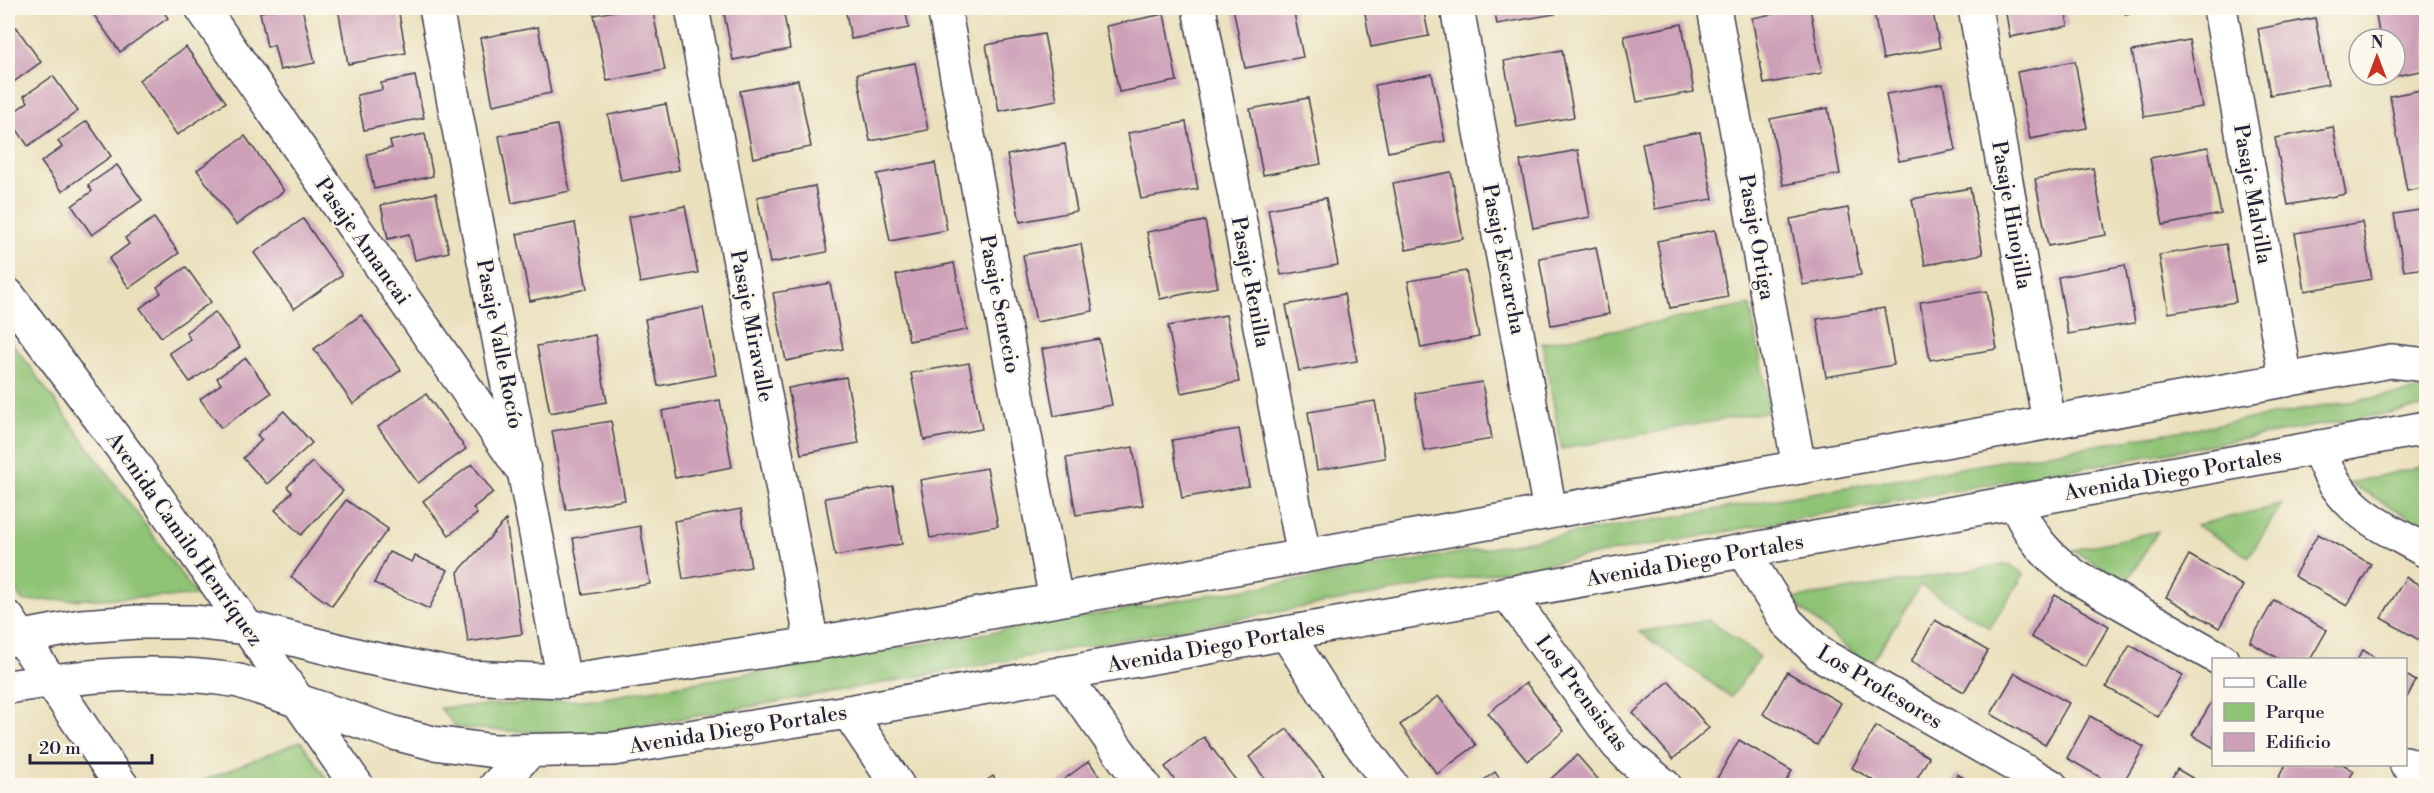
<svg xmlns="http://www.w3.org/2000/svg" width="2434" height="793" font-family="'Libre Bodoni',serif">
<style>
.green{fill:#8fc374;stroke:#587258;stroke-width:1.5}
.building{fill:#cda0b8}
.lines{fill:none;stroke-linecap:round;stroke-linejoin:round}
.street-casing{stroke:#403e4e;stroke-width:36}
.secondary-casing{stroke:#403e4e;stroke-width:36}
.primary-casing{stroke:#403e4e;stroke-width:36}
.street{stroke:#fff;stroke-width:33}
.secondary{stroke:#fff;stroke-width:33}
.primary{stroke:#fff;stroke-width:33}
.labels{text-anchor:middle;stroke-width:4.5;stroke-linejoin:round;paint-order:stroke}
.street-label{font-size:21px;fill:#22223b;stroke:#fbf7ec}
</style>
<rect width="100%" height="100%" fill="#fbf7ec"/>
<filter id="ink" filterUnits="userSpaceOnUse"><feTurbulence type="fractalNoise" baseFrequency=".0167" numOctaves="2"/><feDisplacementMap in="SourceGraphic" scale="12" xChannelSelector="R" yChannelSelector="G"/><feConvolveMatrix kernelMatrix="1 2 1 2 8 2 1 2 1" color-interpolation-filters="sRGB"/></filter>
<filter id="wash" filterUnits="userSpaceOnUse"><feTurbulence type="fractalNoise" baseFrequency=".008" numOctaves="4" result="noise"/><feDisplacementMap in="SourceGraphic" scale="24" xChannelSelector="R" yChannelSelector="G"/><feGaussianBlur stdDeviation="1.35" result="paint"/><feColorMatrix in="noise" values="0 0 0 0 0 0 0 0 0 0 0 0 0 0 0 0 0 1.4 0 .05"/><feComposite in="paint" operator="in"/></filter>
<g filter="url(#wash)">
<rect width="100%" height="100%" fill="#eae0bc"/>
<g class="green">
<path d="M1750 305 1770 411 1562 449 1542 343Z"/>
<path d="M11 341 197 596 22 601 8 578V348Z"/>
<path d="M2426 389V406L591 735 457 728 440 708 598 699Z"/>
<path d="M2426 465V527L2350 483Z"/>
<path d="M2281 505 2249 557 2196 525Z"/>
<path d="M2158 531 2126 583 2073 550Z"/>
<path d="M2009 564 2024 574 1990 628 1920 585 1869 667 1790 599Z"/>
<path d="M1710 620 1760 657 1731 697 1639 632Z"/>
<path d="M301 741 331 785H192Z"/>
</g>
<g id="blocks">
<g class="building">
<path d="M89 8H161L168 18 120 52Z"/>
<path d="M283 8H302L315 63 280 70 274 45 267 47 260 12Z"/>
<path d="M338 8H398L406 53 348 64Z"/>
<path d="M630 8H652L665 70 607 81 594 15Z"/>
<path d="M723 8H783L790 49 733 60Z"/>
<path d="M845 8H905L909 28 851 39Z"/>
<path d="M1233 8H1293L1303 57 1245 68Z"/>
<path d="M1364 8H1423L1429 36 1371 47Z"/>
<path d="M1494 8H1554L1555 14 1497 24Z"/>
<path d="M1804 8H1810L1822 73 1764 84 1752 18Z"/>
<path d="M1873 8H1932L1940 48 1883 59Z"/>
<path d="M2005 8H2065L2068 26 2010 37Z"/>
<path d="M2124 8H2156V9L2125 14Z"/>
<path d="M2382 8H2426V70L2395 76V39H2380L2375 9Z"/>
<path d="M1164 14 1177 81 1119 92 1106 26Z"/>
<path d="M2315 18 2328 84 2270 95 2258 29Z"/>
<path d="M1682 24 1694 92 1637 102 1624 36Z"/>
<path d="M16 27 41 62 8 86V33Z"/>
<path d="M538 27 551 93 493 105 480 38Z"/>
<path d="M1044 34 1057 100 999 111 986 45Z"/>
<path d="M2189 40 2202 107 2144 117 2132 51Z"/>
<path d="M186 47 226 102 177 135 139 80Z"/>
<path d="M1562 50 1574 117 1517 127 1504 61Z"/>
<path d="M2075 61 2087 128 2030 139 2017 72Z"/>
<path d="M915 63 928 130 870 141 857 74Z"/>
<path d="M1432 74 1445 141 1388 152 1375 85Z"/>
<path d="M53 76 78 111 28 146 8 116 28 102 24 96Z"/>
<path d="M415 76 424 118 364 130 357 95 382 90 381 83Z"/>
<path d="M798 80 811 147 753 158 740 91Z"/>
<path d="M1943 84 1956 150 1899 161 1886 94Z"/>
<path d="M2426 89V187L2407 191 2390 96Z"/>
<path d="M1308 98 1321 164 1263 175 1250 109Z"/>
<path d="M666 104 679 170 621 181 608 115Z"/>
<path d="M1828 108 1840 174 1783 185 1770 119Z"/>
<path d="M87 121 111 156 62 191 41 162 62 147 58 141Z"/>
<path d="M1186 122 1198 189 1141 199 1128 133Z"/>
<path d="M557 125 570 191 512 203 499 136Z"/>
<path d="M2333 127 2346 194 2288 205 2275 138Z"/>
<path d="M1700 132 1713 199 1655 209 1642 143Z"/>
<path d="M425 134 433 176 374 189 367 154 392 148 390 141Z"/>
<path d="M245 136 284 191 236 225 197 170Z"/>
<path d="M1065 144 1077 211 1020 222 1007 155Z"/>
<path d="M2208 147 2221 214 2163 225 2150 158Z"/>
<path d="M1578 150 1590 217 1533 228 1520 161Z"/>
<path d="M935 163 947 230 890 241 877 174Z"/>
<path d="M117 165 142 200 92 235 72 206 92 191 88 185Z"/>
<path d="M2093 168 2106 235 2048 246 2035 179Z"/>
<path d="M1451 172 1463 239 1406 250 1393 183Z"/>
<path d="M815 186 827 252 770 263 757 197Z"/>
<path d="M1970 188 1983 254 1925 265 1912 199Z"/>
<path d="M436 193 449 252 415 260 409 234 388 239 381 205Z"/>
<path d="M1326 198 1338 265 1281 275 1268 209Z"/>
<path d="M685 206 698 273 640 283 628 217Z"/>
<path d="M1848 208 1861 275 1803 285 1790 219Z"/>
<path d="M2426 209V268L2404 271 2394 214Z"/>
<path d="M154 218 179 253 129 288 109 259 129 244 125 238Z"/>
<path d="M303 219 342 275 294 309 254 253Z"/>
<path d="M1205 221 1218 287 1160 299 1147 232Z"/>
<path d="M2362 222 2372 279 2305 291 2295 233Z"/>
<path d="M575 223 587 289 530 301 517 234Z"/>
<path d="M1715 230 1728 297 1670 308 1657 241Z"/>
<path d="M1081 244 1093 311 1036 322 1023 255Z"/>
<path d="M2226 244 2236 302 2169 313 2159 255Z"/>
<path d="M1596 247 1609 314 1551 325 1539 258Z"/>
<path d="M954 263 967 330 909 341 896 275Z"/>
<path d="M2125 265 2135 323 2068 334 2058 277Z"/>
<path d="M186 267 211 302 161 337 140 308 161 293 157 287Z"/>
<path d="M1466 271 1479 337 1421 348 1408 281Z"/>
<path d="M830 283 843 349 786 361 773 293Z"/>
<path d="M1987 291 1997 349 1930 360 1920 302Z"/>
<path d="M1344 294 1357 361 1299 371 1286 305Z"/>
<path d="M703 308 716 375 658 386 645 319Z"/>
<path d="M1884 308 1894 365 1826 377 1817 319Z"/>
<path d="M215 312 240 347 190 382 169 353 190 339 186 332Z"/>
<path d="M361 315 401 370 353 404 314 349Z"/>
<path d="M1226 315 1239 382 1181 393 1168 326Z"/>
<path d="M595 335 607 402 550 413 537 346Z"/>
<path d="M1099 339 1112 405 1054 416 1042 349Z"/>
<path d="M246 358 271 393 221 428 200 399 221 384 217 378Z"/>
<path d="M969 363 982 429 924 440 911 373Z"/>
<path d="M846 377 859 443 801 454 788 388Z"/>
<path d="M1482 382 1492 439 1424 451 1415 393Z"/>
<path d="M426 394 466 449 418 483 378 427Z"/>
<path d="M720 400 732 467 675 478 662 411Z"/>
<path d="M1375 401 1385 458 1317 470 1308 412Z"/>
<path d="M284 411 312 443 267 484 243 458 262 440 257 435Z"/>
<path d="M611 421 625 500 566 510 552 431Z"/>
<path d="M1239 429 1249 486 1182 498 1172 440Z"/>
<path d="M1133 447 1143 505 1076 515 1066 458Z"/>
<path d="M312 462 343 491 301 535 275 510 292 492 287 487Z"/>
<path d="M472 464 493 492 473 508 477 514 449 535 423 501Z"/>
<path d="M987 468 998 526 930 538 920 480Z"/>
<path d="M893 486 902 544 835 556 825 498Z"/>
<path d="M346 500 388 529 332 606 291 577Z"/>
<path d="M741 509 751 567 683 579 674 521Z"/>
<path d="M506 520 522 634 468 642 458 572Z"/>
<path d="M640 526 650 584 583 595 573 538Z"/>
<path d="M2318 534 2371 564 2347 606 2294 576Z"/>
<path d="M389 552 412 562 415 556 448 570 429 609 374 583Z"/>
<path d="M2189 555 2243 586 2219 628 2166 597Z"/>
<path d="M2406 577 2426 589V644L2381 618Z"/>
<path d="M2055 595 2109 626 2085 667 2031 637Z"/>
<path d="M2274 600 2327 630 2310 660H2280L2250 642Z"/>
<path d="M1935 620 1988 651 1964 692 1911 662Z"/>
<path d="M2130 645 2183 675 2158 717 2106 687Z"/>
<path d="M2363 650 2379 660H2357Z"/>
<path d="M1787 672 1841 703 1817 745 1763 714Z"/>
<path d="M2015 673 2069 703 2045 745 1991 714Z"/>
<path d="M2406 675 2416 681 2406 699Z"/>
<path d="M1669 681 1709 728 1673 759 1633 713Z"/>
<path d="M1526 683 1564 731 1527 761 1488 713Z"/>
<path d="M1438 696 1476 745 1437 774 1400 725Z"/>
<path d="M2214 698V748L2192 735Z"/>
<path d="M2090 716 2144 747 2121 786H2115L2067 758Z"/>
<path d="M1876 726 1929 757 1913 786H1883L1852 768Z"/>
<path d="M1287 729 1324 777 1313 786H1270L1249 757Z"/>
<path d="M1204 737 1240 786H1179L1165 767Z"/>
<path d="M1739 740 1792 771 1783 786H1721L1715 782Z"/>
<path d="M1577 755 1604 786H1543Z"/>
<path d="M1089 761 1106 786H1055Z"/>
<path d="M2286 764H2343L2354 771 2345 786H2283L2276 782Z"/>
<path d="M2177 769 2206 786H2167Z"/>
<path d="M1495 772 1505 786H1476Z"/>
<path d="M1957 774 1978 786H1951Z"/>
<path d="M993 776 999 786H979Z"/>
</g>
</g>
</g>
<g filter="url(#ink)">
<use href="#blocks" fill-opacity="0" stroke="#403e4e" stroke-width="1.5"/>
<g class="lines">
<g class="street-casing">
<g id="street">
<path d="M202 8 519 465"/>
<path d="M436 8 564 681"/>
<path d="M692 8 812 644"/>
<path d="M944 8 1056 600"/>
<path d="M1199 8 1304 556"/>
<path d="M1457 8 1550 511"/>
<path d="M1714 8 1799 467"/>
<path d="M1975 8 2049 422"/>
<path d="M2220 8 2286 380"/>
<path d="M2318 447C2339 510 2374 521 2426 551"/>
<path d="M2015 502C2030 536 2046 556 2076 577L2222 660"/>
<path d="M1743 551 1787 622 1820 654 2051 786"/>
<path d="M1507 593 1617 744 1633 760 1665 786"/>
<path d="M1286 633 1338 714 1392 786"/>
<path d="M1062 673 1144 786"/>
<path d="M848 712 898 786"/>
<path d="M2406 763 2426 775"/>
</g>
</g>
<g class="secondary-casing">
<g id="secondary">
<path d="M8 640 81 626 137 622H193L249 628 364 657 464 677 564 681 812 644 2391 361 2426 365"/>
<path d="M8 687C85 675 161 668 239 681L394 733 433 743 495 751 613 749 848 712 2426 428"/>
</g>
</g>
<g class="primary-casing">
<g id="primary">
<path d="M8 295 131 460 357 786"/>
<path d="M8 618 122 786"/>
<path d="M496 786 529 752"/>
</g>
</g>
<use href="#street" class="street"/>
<use href="#secondary" class="secondary"/>
<use href="#primary" class="primary"/>
</g>
</g>
<g class="labels">
<g class="street-label">
<text transform="translate(2253 194) rotate(80)" y="7">Pasaje Malvilla</text>
<text transform="translate(2012 215) rotate(80)" y="7">Pasaje Hinojilla</text>
<text transform="translate(1757 237) rotate(80)" y="7">Pasaje Ortiga</text>
<text transform="translate(363 241) rotate(55)" y="7">Pasaje Amancai</text>
<text transform="translate(1504 259) rotate(79)" y="7">Pasaje Escarcha</text>
<text transform="translate(1251 282) rotate(79)" y="7">Pasaje Renilla</text>
<text transform="translate(1000 304) rotate(79)" y="7">Pasaje Senecio</text>
<text transform="translate(752 326) rotate(79)" y="7">Pasaje Miravalle</text>
<text transform="translate(500 344) rotate(79)" y="7">Pasaje Valle Rocío</text>
<text transform="translate(2173 474) rotate(-10)" y="7">Avenida Diego Portales</text>
<text transform="translate(185 539) rotate(55)" y="7">Avenida Camilo Henríquez</text>
<text transform="translate(1695 560) rotate(-10)" y="7">Avenida Diego Portales</text>
<text transform="translate(1216 646) rotate(-10)" y="7">Avenida Diego Portales</text>
<text transform="translate(1880 687) rotate(31)" y="7">Los Profesores</text>
<text transform="translate(1582 693) rotate(53)" y="7">Los Prensistas</text>
<text transform="translate(738 729) rotate(-9)" y="7">Avenida Diego Portales</text>
</g>
</g>
<rect width="2434" height="793" fill="none" stroke="#fbf7ec" stroke-width="30"/>
<rect x="2212" y="658" width="195" height="108" fill="#fbf7ec" stroke="#a4a2a5" stroke-width="1.5"/>
<rect x="2224" y="678" width="30" height="9" fill="#ffffff" stroke="#a4a2a5" stroke-width="1.5"/>
<text x="2266" y="688" font-size="18" fill="#22223b">Calle</text>
<rect x="2224" y="703" width="30" height="18" fill="#8fc374" stroke="#a4a2a5" stroke-width="1.5"/>
<text x="2266" y="718" font-size="18" fill="#22223b">Parque</text>
<rect x="2224" y="733" width="30" height="18" fill="#cda0b8" stroke="#a4a2a5" stroke-width="1.5"/>
<text x="2266" y="748" font-size="18" fill="#22223b">Edificio</text>
<g transform="translate(2377 57)"><circle r="28" fill="#fbf7ec" stroke="#a4a2a5" stroke-width="1.5"/>
<path d="M0-4.5L10 22L0 15L-10 22Z" fill="#c8321e"/>
<text y="-9" font-size="16" font-weight="bold" text-anchor="middle" fill="#22223b">N</text>
</g>
<path d="M30 754v9h122v-9" fill="none" stroke="#22223b" stroke-width="3"/>
<text x="39" y="754" font-size="18" fill="#22223b" stroke="#fbf7ec" stroke-width="4.5" paint-order="stroke">20 m</text>
</svg>
